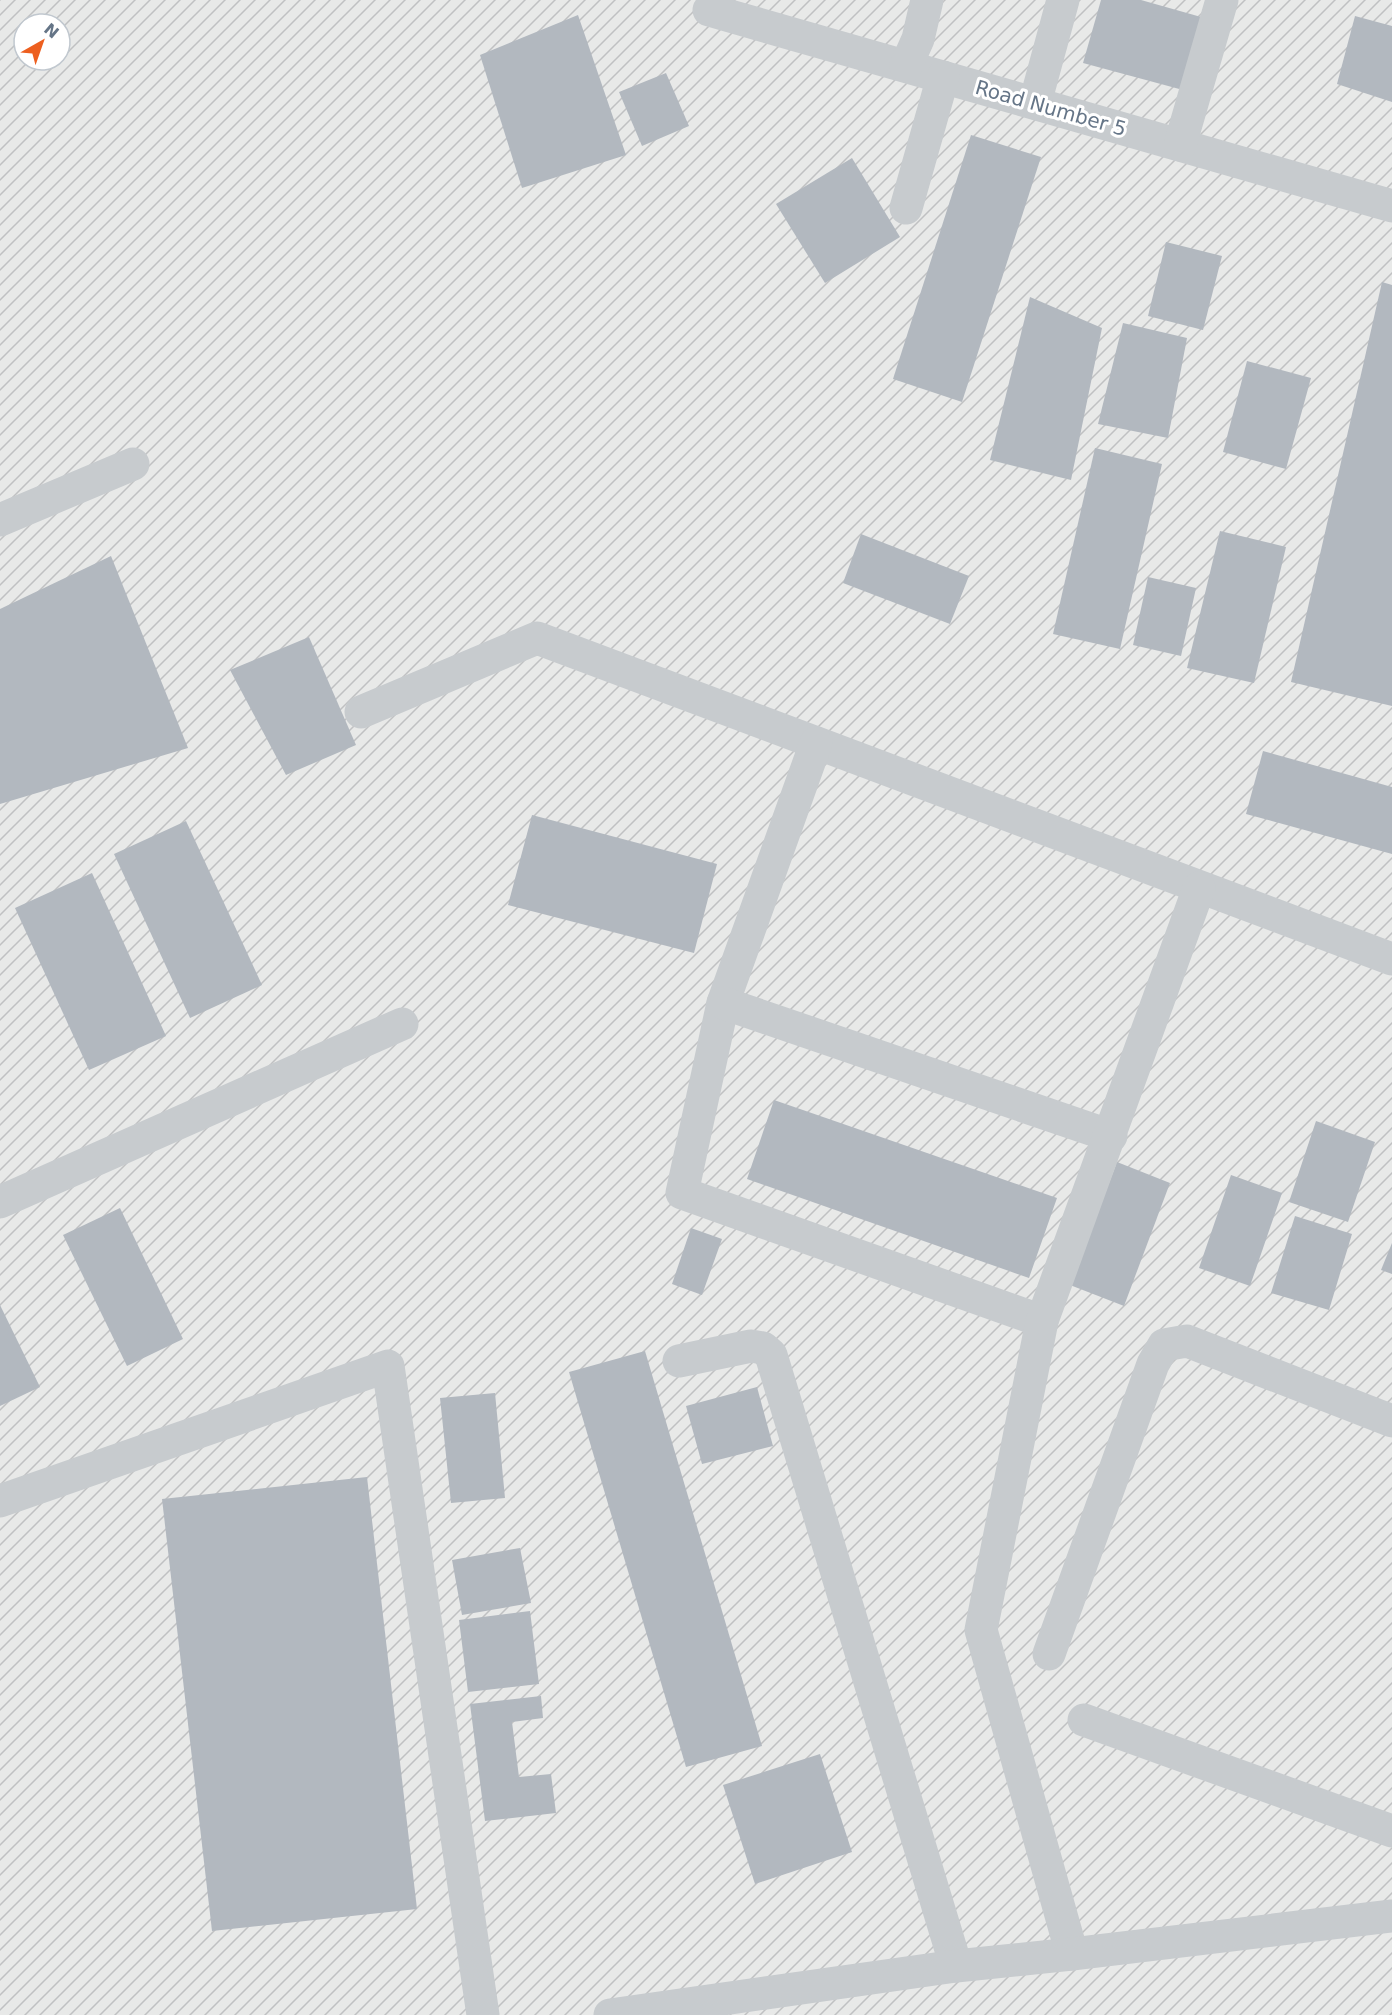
<svg xmlns="http://www.w3.org/2000/svg" width="1392" height="2015" font-family="'DejaVu Sans',sans-serif">
<style>
.industrial{fill:url(#industrial-furrows);fill-rule:evenodd}
.building{fill:#b2b8bf}
.lines{fill:none;stroke-linecap:round;stroke-linejoin:round}
.minor{stroke:#c7cbce;stroke-width:33}
.labels{text-anchor:middle;stroke-width:6;stroke-linejoin:round;paint-order:stroke}
.street-label{font-size:20px;fill:#657587;stroke:#fff}
</style>
<defs>
<pattern id="industrial-furrows" width="10" height="10" patternUnits="userSpaceOnUse" patternTransform="scale(1.5)"><rect width="10" height="10" fill="#e8e9e8"/><path d="M-1 1l2-2M0 10L10 0M9 11l2-2" fill="none" stroke="#c0c1c2"/></pattern>
</defs>
<rect width="100%" height="100%" fill="#f7f8f4"/>
<path class="industrial" d="M0 0H1392V2015H0ZM24 24H60V60H24Z"/>
<g class="building">
<path d="M1101 0H1141L1201 17 1183 90 1083 63Z"/>
<path d="M578 15 626 155 522 188 480 55Z"/>
<path d="M1355 16 1392 26V102L1337 84Z"/>
<path d="M666 73 689 126 642 146 619 92Z"/>
<path d="M971 135 1041 157 962 402 893 379Z"/>
<path d="M852 158 900 237 825 283 776 204Z"/>
<path d="M1166 242 1222 256 1203 330 1148 316Z"/>
<path d="M1382 282 1392 285V706L1291 682Z"/>
<path d="M1030 297 1102 328 1071 480 990 460Z"/>
<path d="M1123 323 1187 338 1168 438 1098 424Z"/>
<path d="M1247 361 1311 378 1286 469 1223 452Z"/>
<path d="M1095 448 1162 464 1120 649 1053 634Z"/>
<path d="M1220 531 1286 547 1254 683 1187 668Z"/>
<path d="M861 534 969 576 950 624 843 583Z"/>
<path d="M111 556 188 748 0 804V609Z"/>
<path d="M1148 577 1196 588 1181 656 1133 645Z"/>
<path d="M309 637 356 745 286 775 230 670Z"/>
<path d="M1263 751 1392 787V854L1246 814Z"/>
<path d="M532 815 717 864 694 953 508 905Z"/>
<path d="M186 821 262 985 190 1018 114 854Z"/>
<path d="M92 873 166 1036 89 1070 15 908Z"/>
<path d="M774 1100 1057 1198 1029 1278 747 1179Z"/>
<path d="M1316 1121 1375 1142 1348 1222 1289 1202Z"/>
<path d="M1117 1162 1170 1183 1124 1306 1070 1285Z"/>
<path d="M1231 1175 1282 1193 1250 1286 1199 1268Z"/>
<path d="M120 1208 183 1339 127 1366 63 1235Z"/>
<path d="M1295 1216 1352 1234 1329 1310 1271 1293Z"/>
<path d="M691 1228 722 1239 702 1295 672 1284Z"/>
<path d="M1392 1243V1274L1381 1270Z"/>
<path d="M0 1305 40 1387 0 1406Z"/>
<path d="M645 1351 762 1746 686 1767 569 1372Z"/>
<path d="M757 1387 773 1446 702 1464 686 1406Z"/>
<path d="M495 1393 505 1498 451 1503 440 1398Z"/>
<path d="M367 1477 417 1909 212 1931 162 1499Z"/>
<path d="M520 1548 531 1603 462 1615 452 1560Z"/>
<path d="M530 1611 539 1684 468 1692 459 1620Z"/>
<path d="M541 1696 543 1718 512 1722 519 1777 551 1774 556 1813 485 1821 470 1704Z"/>
<path d="M820 1754 852 1852 755 1884 723 1785Z"/>
</g>
<g class="lines">
<g class="minor">
<path d="M709 10 1392 206"/>
<path d="M906 66 918 39 927 0"/>
<path d="M1035 103 1063 0"/>
<path d="M1180 145 1222 0"/>
<path d="M906 208 943 77"/>
<path d="M0 520 133 464"/>
<path d="M361 712 537 638 1392 959"/>
<path d="M816 743 723 1003 682 1193 1042 1321"/>
<path d="M723 1003 1111 1136"/>
<path d="M0 1202 402 1024"/>
<path d="M679 1361 751 1346 763 1348 771 1355 956 1966"/>
<path d="M0 1501 388 1366 483 2015"/>
<path d="M1049 1654 1153 1364 1164 1345 1187 1341 1392 1421"/>
<path d="M1084 1720 1392 1831"/>
<path d="M1072 1954 981 1630 1042 1321 1199 888"/>
<path d="M610 2015 956 1966 1072 1954 1392 1916"/>
</g>
</g>
<g class="labels">
<g class="street-label">
<text transform="translate(1051 108) rotate(16)" y="7">Road Number 5</text>
</g>
</g>
<g transform="translate(42 42) rotate(40)"><circle r="28" fill="#ffffff" stroke="#c1c8cf" stroke-width="1.5"/>
<path d="M0-4.5L10 22L0 15L-10 22Z" fill="#ed5f1f"/>
<text y="-9" font-size="16" font-weight="bold" text-anchor="middle" fill="#657587">N</text>
</g>
</svg>
